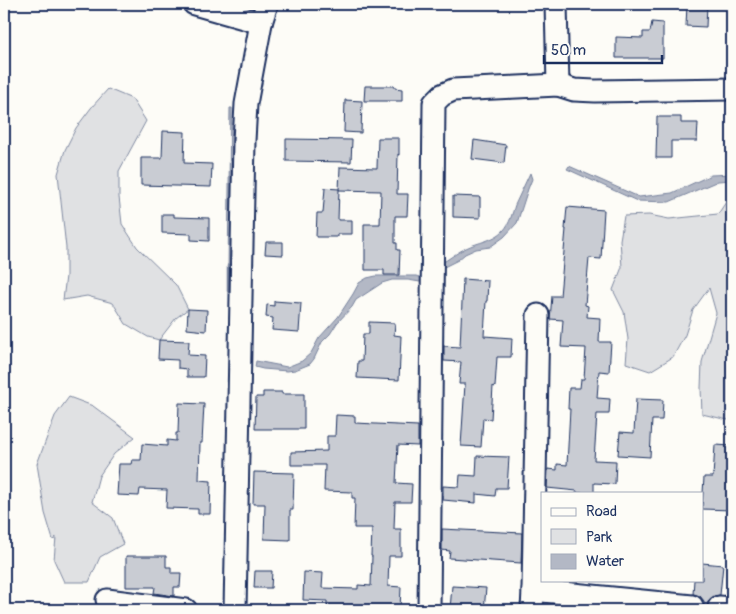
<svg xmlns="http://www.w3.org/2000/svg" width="736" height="614" font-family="Pangolin,sans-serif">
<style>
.green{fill:#e0e1e3;stroke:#7e88a0}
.water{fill:#b3b8c5;stroke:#76819c}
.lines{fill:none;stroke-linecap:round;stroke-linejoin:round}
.stream{stroke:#76819c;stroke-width:4.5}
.building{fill:#c9ccd3;stroke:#1b2f5e}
.minor-casing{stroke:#1b2f5e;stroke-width:25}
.minor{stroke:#fdfcf7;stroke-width:21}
</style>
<rect width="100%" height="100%" fill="#fdfcf7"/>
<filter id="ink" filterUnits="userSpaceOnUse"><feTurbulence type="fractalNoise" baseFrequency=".02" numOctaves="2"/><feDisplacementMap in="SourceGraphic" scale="10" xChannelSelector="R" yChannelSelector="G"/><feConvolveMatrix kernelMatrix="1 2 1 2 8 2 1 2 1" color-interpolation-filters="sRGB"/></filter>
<g filter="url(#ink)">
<g class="green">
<path d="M108 89 132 99 146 121 119 171V197L122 224 137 247 176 285 188 309 176 318 159 340 148 337 126 324 113 303 87 296 63 300 66 276V248L58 174 65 150 76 128 91 108Z"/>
<path d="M732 193V419L728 420 702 414 701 388 702 362 716 313 709 288 693 310 685 335 673 357 650 371 626 363 628 339 624 312 613 290 622 267 620 240 624 216 649 215 669 219 718 214Z"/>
<path d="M69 397 93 406 135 437 114 454 99 476 92 502 113 518 123 544 100 557 89 582H64L54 560 56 537 53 540 45 513 37 464 55 416Z"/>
</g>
<g class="water">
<path d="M230 108H232L230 271H228Z"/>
<path d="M569 166 639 197 672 193 711 175 732 174V180L718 181 669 202 637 201 567 169Z"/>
<path d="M530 173 532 179 528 189 517 223 504 237 490 247 476 249 465 254 458 260 442 268V263C450 258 458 252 466 248 478 242 494 241 504 230 510 223 512 214 515 205 520 194 525 184 530 173Z"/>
<path d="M376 276H416L423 278 420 282 408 280H392L382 283 356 300 352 307 337 323 330 334 322 342 314 359 310 364 295 370 287 371 263 369 255 367 256 361 287 367 302 361 311 353 319 338 338 317 353 294 359 283 367 278Z"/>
</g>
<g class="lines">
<path class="stream" d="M229 266V291"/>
</g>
<g class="building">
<path d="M687 4H707L706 27 686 26Z"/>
<path d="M652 22 663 23V58H616V37L643 38V32H650Z"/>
<path d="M365 86H395V88L402 89V101H364Z"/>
<path d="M345 100 362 101 361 133 344 132Z"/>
<path d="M657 117H681V123H698L697 141H671V158H656Z"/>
<path d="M163 131 185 132 184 163 212 164 211 187 141 185V158H162Z"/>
<path d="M378 138H399V155L398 154 397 194H408L407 216H395V243H397V250H400L399 275H384V270H365V242H364V224H380L381 191 339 190 340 167 377 168Z"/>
<path d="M286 139 352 140 351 162 286 161Z"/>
<path d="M474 140 506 145 504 163 472 159Z"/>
<path d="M325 188 339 189 338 220H352V234H337V237H316L317 213H323Z"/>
<path d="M453 196 480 197V218L453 217Z"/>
<path d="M567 207 604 210 601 259 589 258 585 305 588 306 587 317 600 318 599 342H611L609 372 599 371 597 398 610 399 609 414H597L594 460 616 461 615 484 594 483V493H577V491L547 488 548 469 557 470V464L567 465 570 409H568L569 388H580L581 379H584L586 348 561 347 563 320 550 319 552 296H560L566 229H565Z"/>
<path d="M162 214H174V217L209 218V241L191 240V234L162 233Z"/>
<path d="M266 242H283V255L265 254Z"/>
<path d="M463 279 488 281 487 301H486L484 336 512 338 511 357H497L495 387 493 386 491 419 483 418 481 447 461 446 465 384H459L461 362 444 361V346L460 347Z"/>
<path d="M274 301 301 303 299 332 272 330 273 318 266 317 267 305 274 306Z"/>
<path d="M188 309 207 310 206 331 187 329Z"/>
<path d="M369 322 395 323 394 335 401 336 399 380 357 378 358 361H362L363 334H369Z"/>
<path d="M159 340 189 341 188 355 205 356 204 377H187V369L178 368V360L158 359Z"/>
<path d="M263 392H282V394H304V429H255L256 397H263Z"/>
<path d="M636 399 663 400 662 420H652L650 457 618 455 620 432 634 433Z"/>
<path d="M179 403 204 404 202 443H200L199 480 211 481 210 514H198V509L166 508 167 490 140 489 139 496 117 495 119 464H131L132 460H141L142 444 167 446V440L176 441V433H178Z"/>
<path d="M336 415 355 416V423L418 426V446L398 445 396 483 412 484 411 502H395L394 529H401V556H389L388 586 401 587 400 610H327V601L303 600 304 572 323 573 322 588 358 589V585L371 586 372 556H371L372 528H354L355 498H352V492L324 491 325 465H291V452L327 451V436H335Z"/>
<path d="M715 445 732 446V510L702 509 704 477H713Z"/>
<path d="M477 456 509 457 507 488H496L495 496 476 494V503L443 500V486L459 487 460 475 476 476Z"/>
<path d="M254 472 294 473 293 510H290V540L264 539 265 504H253Z"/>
<path d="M442 529 522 533 521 563 449 558 450 551 442 550Z"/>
<path d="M126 556H166V567H171V573H181L180 587H174V596L154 593 155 587H126Z"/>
<path d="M702 563 723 565 720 595 714 596 709 600 707 606V610H703L704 607V601L700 596 693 594 694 580H702Z"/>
<path d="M255 571H272L271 588H254Z"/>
<path d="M452 586 486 588 484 610 450 609Z"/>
</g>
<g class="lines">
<g class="minor-casing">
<g id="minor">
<path d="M194 4 261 23"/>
<path d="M556 4 558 85"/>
<path d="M533 590 692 606"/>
<path d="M107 600 186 610"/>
<path d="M719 607 732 608"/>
<path d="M235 610 244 141 246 104 261 23 267 4"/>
<path d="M429 610 434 103 442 95 453 90 558 85 574 90 595 91 732 89"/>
<path d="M532 610 533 590 538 315"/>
</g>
</g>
<use href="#minor" class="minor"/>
</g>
</g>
<rect width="736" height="614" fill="none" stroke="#fdfcf7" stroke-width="20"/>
<rect x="10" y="10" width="716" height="594" fill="none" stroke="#1b2f5e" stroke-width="2" filter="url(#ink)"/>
<rect x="541" y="492" width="162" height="90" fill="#fdfcf7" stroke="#a3aaba"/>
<rect x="551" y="508" width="25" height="8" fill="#fdfcf7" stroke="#a3aaba"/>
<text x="586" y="516" font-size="15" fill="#1b2f5e">Road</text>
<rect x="551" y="529" width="25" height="15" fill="#e0e1e3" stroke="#a3aaba"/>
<text x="586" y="542" font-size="15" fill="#1b2f5e">Park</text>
<rect x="551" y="554" width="25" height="15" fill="#b3b8c5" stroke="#a3aaba"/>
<text x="586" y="566" font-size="15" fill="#1b2f5e">Water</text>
<path d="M544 55v8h118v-8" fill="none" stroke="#1b2f5e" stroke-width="2.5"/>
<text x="551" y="55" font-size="15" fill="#1b2f5e" stroke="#fdfcf7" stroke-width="4" paint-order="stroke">50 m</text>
</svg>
